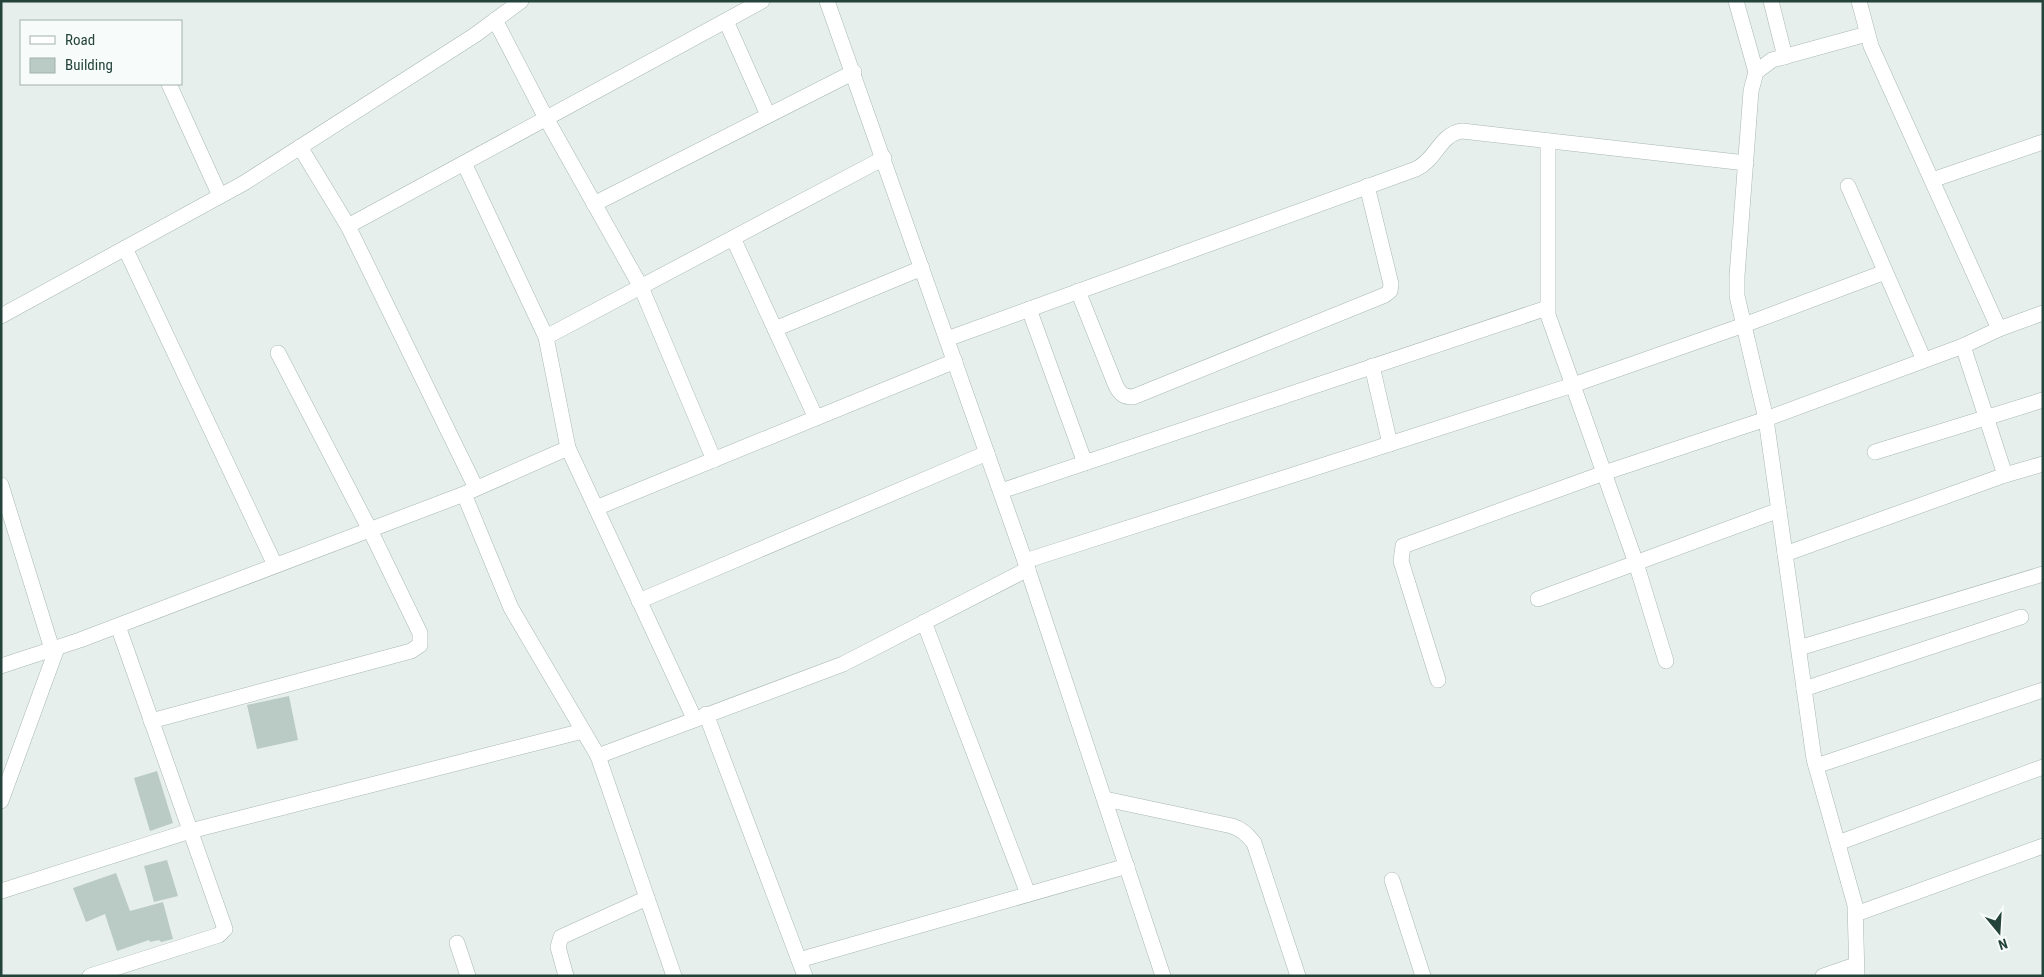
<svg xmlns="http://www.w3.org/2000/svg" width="2044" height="977" font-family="'Roboto Condensed',sans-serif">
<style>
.building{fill:#bacac4}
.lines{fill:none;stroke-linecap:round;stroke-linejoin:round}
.minor-casing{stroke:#a8b8b3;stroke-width:16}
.tertiary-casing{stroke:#a8b8b3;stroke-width:16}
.minor{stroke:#fff;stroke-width:15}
.tertiary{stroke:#fff;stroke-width:15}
</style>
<rect width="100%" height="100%" fill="#e6efeb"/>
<g class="building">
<path d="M289 696 298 740 257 749 247 705Z"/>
<path d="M157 771 173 823 150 831 134 778Z"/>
<path d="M167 860 178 896 154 902 144 866Z"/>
<path d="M116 873 130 911 163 902 173 939 161 942 159 940 150 942 149 940 117 951 105 914 86 922 73 888Z"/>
</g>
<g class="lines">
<g class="minor-casing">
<g id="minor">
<path d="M1736 1 1756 72"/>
<path d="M1771 1 1785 57"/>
<path d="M1859 1 1871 46 1999 329"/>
<path d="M495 20 546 118 641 287 714 460"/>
<path d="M726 21 768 115"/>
<path d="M169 84 220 196"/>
<path d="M1548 141V315L1636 563 1666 661"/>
<path d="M300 147 348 226 476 488"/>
<path d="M884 158 546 337 568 448 464 494 511 608 598 756 843 664 1028 569"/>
<path d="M464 163 546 337"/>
<path d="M1932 180 2043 142"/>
<path d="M1848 186 1924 360"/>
<path d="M594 204 854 72"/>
<path d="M348 226 762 1"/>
<path d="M733 238 816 418"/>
<path d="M125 248 275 565"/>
<path d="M1078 291 1116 386C1120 394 1124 397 1133 397L1385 295 1390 291 1391 284 1367 186"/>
<path d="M1029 309 1085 463"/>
<path d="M1 316 244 183 475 35 521 1"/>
<path d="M775 329 922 268"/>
<path d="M947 339 1416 169C1436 160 1440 134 1462 131L1746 163"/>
<path d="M1963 346 2005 475"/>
<path d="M1372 366 1390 444"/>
<path d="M568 448 694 718"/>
<path d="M1875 452 2043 400"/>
<path d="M1 485 52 649"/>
<path d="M1001 491 1547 308"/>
<path d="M596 508 955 361"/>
<path d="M1785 554 2005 475 2043 464"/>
<path d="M1025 561 1573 385 1744 325 1885 272"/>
<path d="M1538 599 1779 510"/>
<path d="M639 601 987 453"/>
<path d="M924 622 1028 894"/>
<path d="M1799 648 2043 574"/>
<path d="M1 666 80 640 464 494"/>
<path d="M1438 680 1401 561 1403 546 1604 473 1766 419 1963 346 1999 329 2043 313"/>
<path d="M1804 689 2021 617"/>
<path d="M706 714 805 976"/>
<path d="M151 721 411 651 420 645V633L370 530 278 353"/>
<path d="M598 756 674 976"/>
<path d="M1816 766 2043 690"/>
<path d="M1105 799 1232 826C1242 829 1248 835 1254 843L1298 976"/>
<path d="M1 801 57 648"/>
<path d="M1838 843 2043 767"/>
<path d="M1392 880 1423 976"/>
<path d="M1 891 190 831 583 731"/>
<path d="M1856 914 2043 846"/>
<path d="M457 943 468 976"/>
<path d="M799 960 1127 866"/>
<path d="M90 976 219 935 225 929 118 626"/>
<path d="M566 976 558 947 561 937 647 898"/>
<path d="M1823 976 1855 965"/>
<path d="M1857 976 1855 905 1814 759 1766 419 1737 296V276L1751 91 1756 72 1772 60 1867 34"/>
</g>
</g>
<g class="tertiary-casing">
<path id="tertiary" d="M827 1 1025 561 1163 976"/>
</g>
<use href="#minor" class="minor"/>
<use href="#tertiary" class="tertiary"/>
</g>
<rect width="2044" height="977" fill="none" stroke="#23433b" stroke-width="5"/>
<rect x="20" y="20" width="162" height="65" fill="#f7fbf9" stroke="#a2b1ad"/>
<rect x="30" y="36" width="25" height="8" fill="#ffffff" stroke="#a2b1ad"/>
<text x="65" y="45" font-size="15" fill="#23433b">Road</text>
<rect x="30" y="58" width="25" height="15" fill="#bacac4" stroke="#a2b1ad"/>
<text x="65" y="70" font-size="15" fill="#23433b">Building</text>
<g transform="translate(1999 932) rotate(162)" stroke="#f7fbf9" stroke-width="4" paint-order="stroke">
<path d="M0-4L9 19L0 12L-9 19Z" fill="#23433b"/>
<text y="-8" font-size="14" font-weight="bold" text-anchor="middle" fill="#23433b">N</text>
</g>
</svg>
